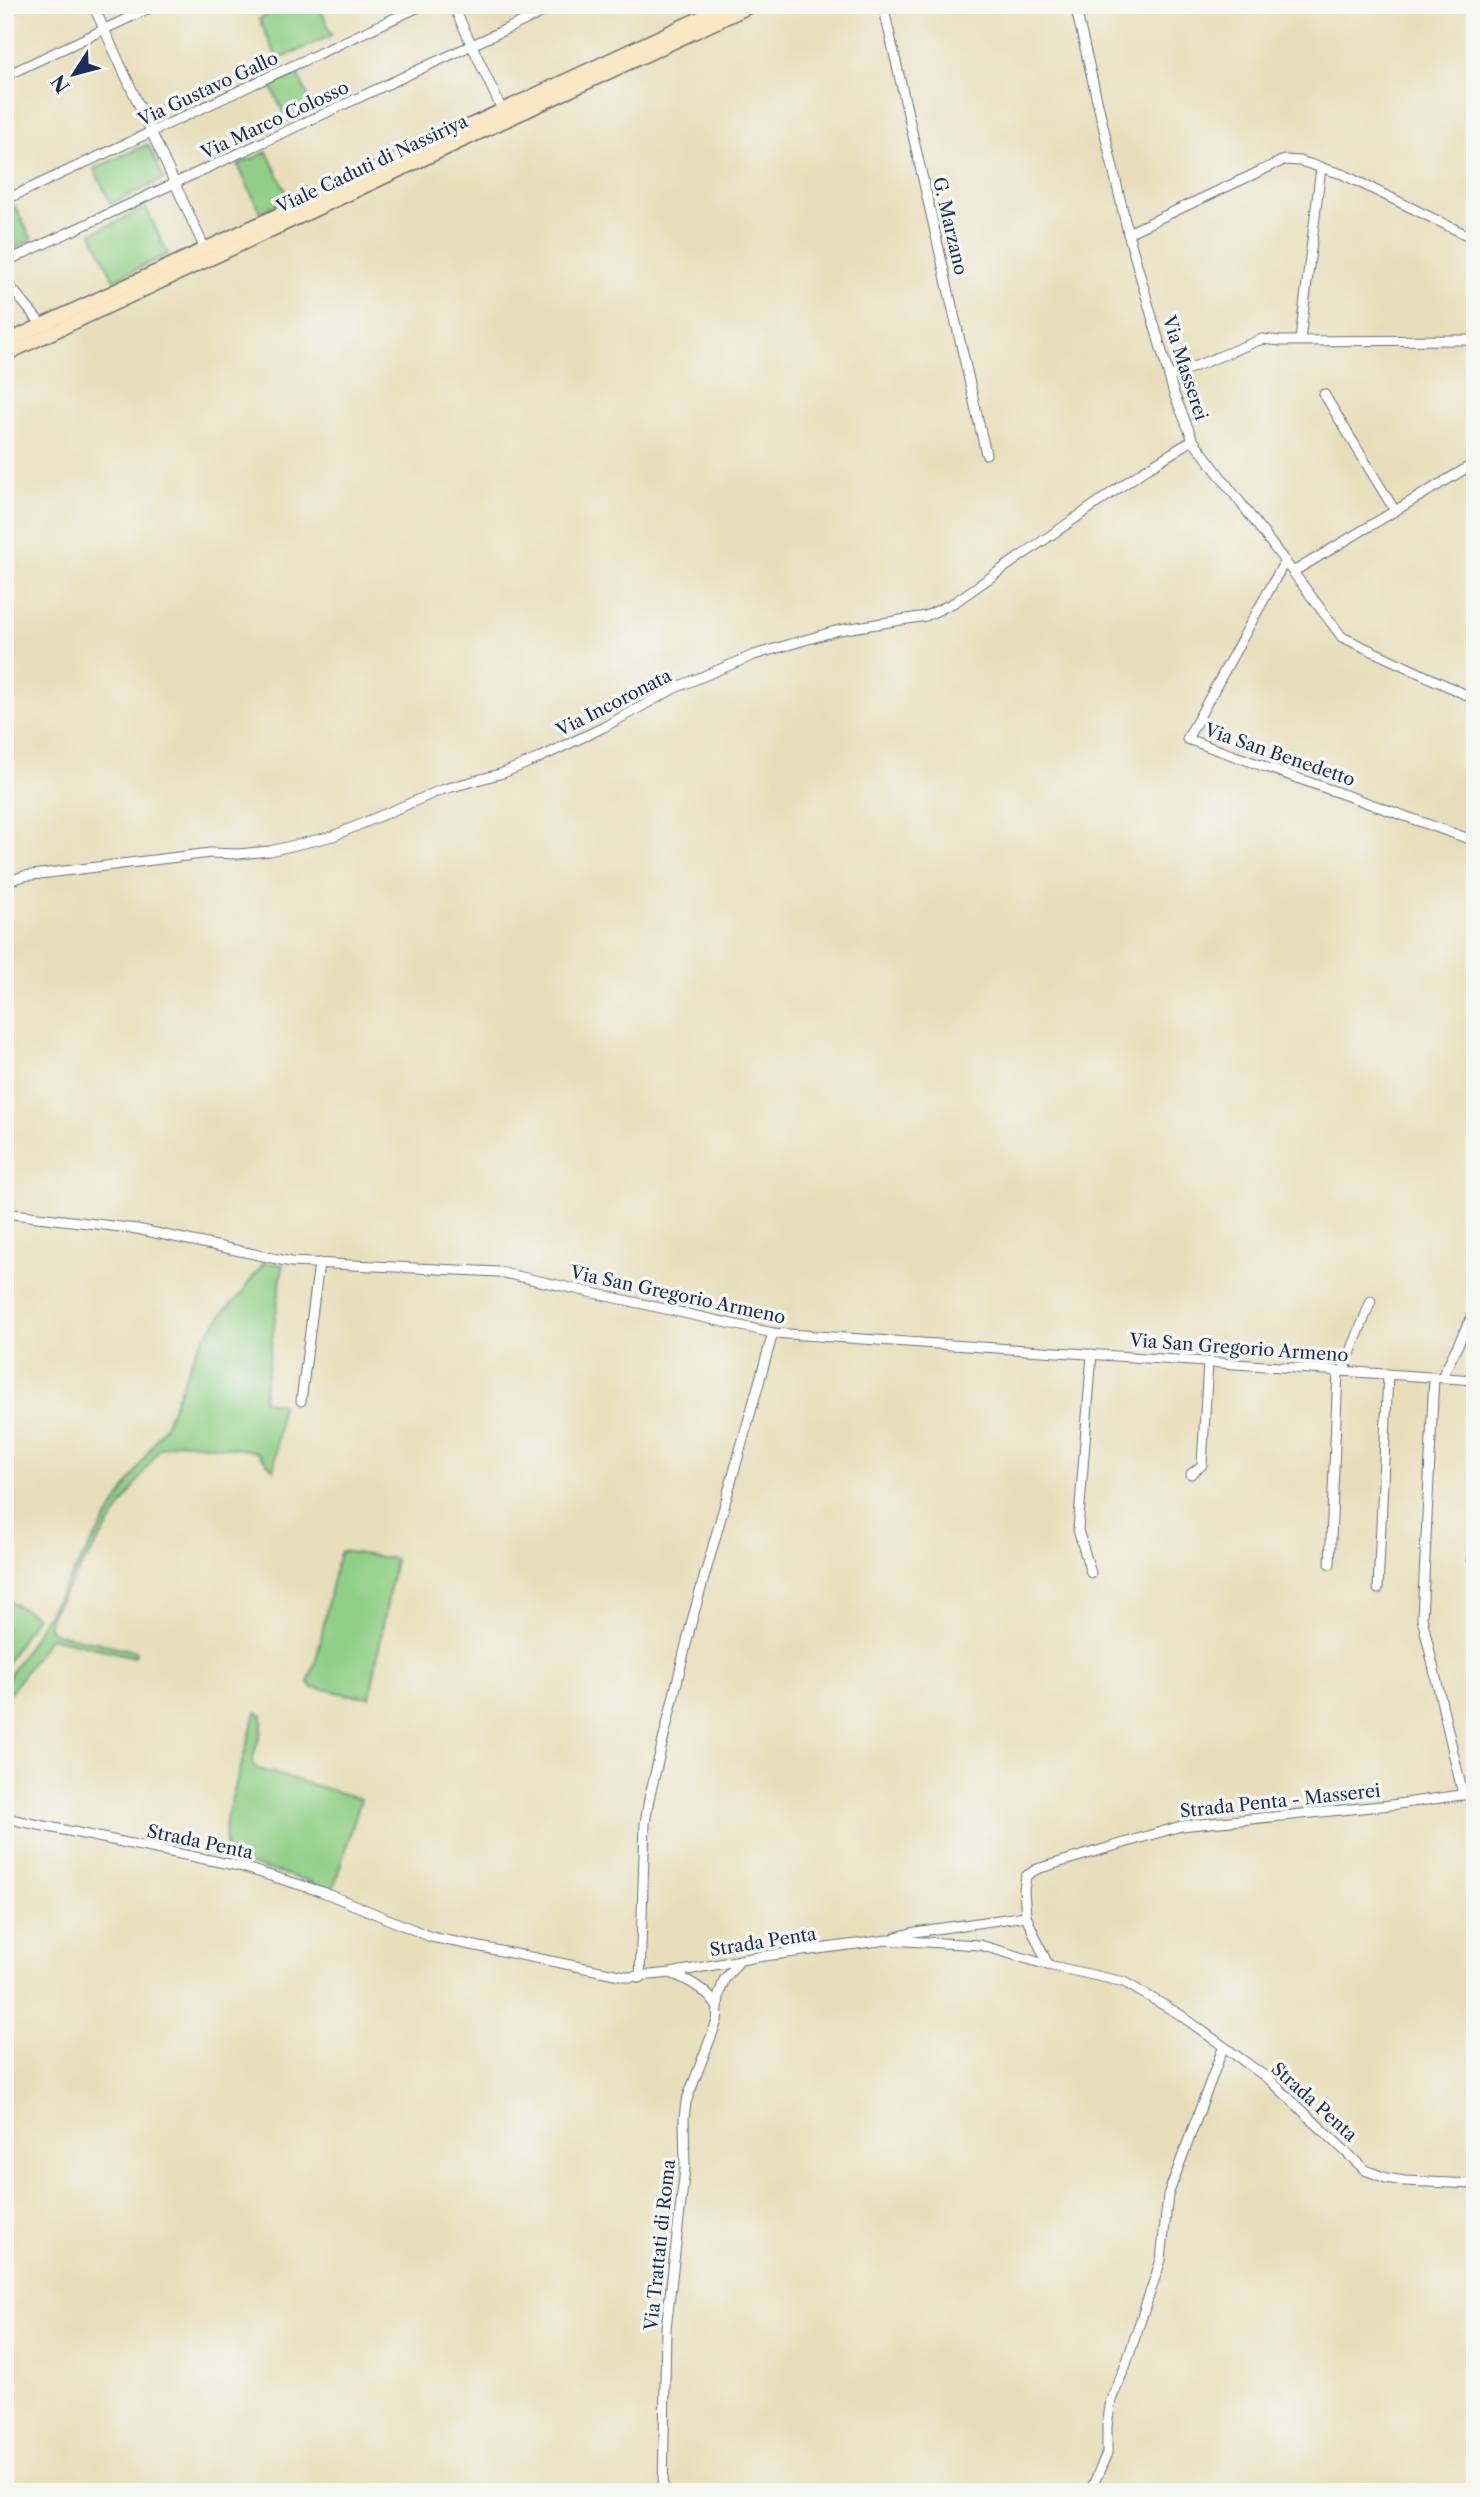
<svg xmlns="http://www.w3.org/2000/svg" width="1480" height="2497" font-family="'Libre Caslon Text',serif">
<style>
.green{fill:#90d086;stroke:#568072;stroke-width:2}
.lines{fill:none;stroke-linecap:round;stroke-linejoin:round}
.minor-casing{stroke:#636d7e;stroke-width:11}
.secondary-casing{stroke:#636d7e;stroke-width:15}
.minor{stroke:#fff;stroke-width:9}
.secondary{stroke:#fae7c3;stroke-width:12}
.labels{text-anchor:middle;stroke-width:7;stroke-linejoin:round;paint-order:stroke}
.street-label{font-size:18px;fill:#1b2f5e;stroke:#f6f6f2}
</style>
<rect width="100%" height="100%" fill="#f6f6f2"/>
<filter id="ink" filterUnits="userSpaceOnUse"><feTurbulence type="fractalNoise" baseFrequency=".0143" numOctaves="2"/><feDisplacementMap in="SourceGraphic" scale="14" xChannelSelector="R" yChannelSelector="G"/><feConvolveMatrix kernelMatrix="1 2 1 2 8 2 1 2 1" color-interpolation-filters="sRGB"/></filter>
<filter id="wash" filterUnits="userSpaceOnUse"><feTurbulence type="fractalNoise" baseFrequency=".00686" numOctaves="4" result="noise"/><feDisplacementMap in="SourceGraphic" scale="28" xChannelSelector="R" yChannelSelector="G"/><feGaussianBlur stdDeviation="1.57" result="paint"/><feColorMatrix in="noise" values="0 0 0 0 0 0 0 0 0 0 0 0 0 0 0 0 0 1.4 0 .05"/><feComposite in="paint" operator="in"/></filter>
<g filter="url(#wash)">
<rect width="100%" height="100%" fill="#e8dfba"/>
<g class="green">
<path d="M288 5H319L332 35 278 60 259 19Z"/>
<path d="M297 73 314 109 287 121 271 86Z"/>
<path d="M148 144 164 179 111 204 94 169Z"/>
<path d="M267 152 289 198 260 212 238 165Z"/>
<path d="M15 206 32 240 5 253V211Z"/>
<path d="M146 208 168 254 114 280 92 233Z"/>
<path d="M264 1263 283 1265 263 1400 281 1404 274 1470 257 1452 243 1449 178 1442 159 1449 50 1615 49 1627 52 1631 58 1634 136 1651 135 1657 50 1637 5 1700V1683L165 1425 197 1348 227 1308 244 1292 247 1285Z"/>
<path d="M341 1551 395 1559 370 1697C360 1695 350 1696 341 1693 329 1690 326 1688 313 1688L308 1682C326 1640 325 1593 341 1551Z"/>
<path d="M5 1599 36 1616 5 1665Z"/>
<path d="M256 1712 262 1716C264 1732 254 1748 252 1764L255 1768 361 1799 332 1892 306 1880 225 1858C228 1846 224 1833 226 1820Z"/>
</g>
</g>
<g filter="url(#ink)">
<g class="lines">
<g class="minor-casing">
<g id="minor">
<path d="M93 5 205 249"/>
<path d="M453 5 502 110"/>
<path d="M883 5 986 454"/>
<path d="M1075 5 1128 233 1174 394 1193 440 1342 637 1475 699"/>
<path d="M5 76 156 5"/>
<path d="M5 200 423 5"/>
<path d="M1128 233 1284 160 1300 161 1342 174 1475 239"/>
<path d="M5 262 558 5"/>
<path d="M5 280 42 325"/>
<path d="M1300 340 1321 167"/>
<path d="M1169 377 1262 339 1281 341 1475 340"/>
<path d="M1324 394 1395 511"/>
<path d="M1285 561 1187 739 1475 841"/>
<path d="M1293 572 1475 463"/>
<path d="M5 882 24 876 210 853 238 854 270 851 333 836 441 790 503 773 537 759 604 727 675 688 754 655 839 630 926 616 955 602 1146 469 1193 440"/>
<path d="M5 1213 137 1229 291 1262 499 1272 773 1333 1475 1380"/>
<path d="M1343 1371 1371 1301"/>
<path d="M1434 1377 1422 1618 1463 1795"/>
<path d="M1442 1377 1475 1310"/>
<path d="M301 1401 319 1263"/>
<path d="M1191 1474 1202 1465 1208 1362"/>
<path d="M1472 1559 1475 1522"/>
<path d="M1330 1564 1338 1371"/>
<path d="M1091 1573 1078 1530 1092 1354"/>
<path d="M1378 1589 1388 1374"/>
<path d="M5 1818 239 1866 323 1892 431 1937 630 1977 671 1973 757 1957 887 1940 980 1945 1048 1965 1124 1982 1179 2014 1270 2080 1365 2170 1386 2178 1404 2181 1475 2184"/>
<path d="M1026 1916 1048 1965"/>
<path d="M896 1937 915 1932 1026 1916 1024 1890 1026 1876 1037 1869 1181 1826 1391 1805 1475 1793"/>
<path d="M673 1974C691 1981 708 1991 718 2008"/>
<path d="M640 1978 645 1823 649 1799 691 1624 773 1333"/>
<path d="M663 2492 666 2328 685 2169 684 2118 686 2102 717 2021 719 1995 724 1980 740 1960"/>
<path d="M1090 2492 1107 2453V2426L1111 2400 1125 2367 1161 2260 1168 2195 1223 2048"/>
</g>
</g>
<g class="secondary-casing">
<g id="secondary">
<path d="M5 342 727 5"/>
<path d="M5 355 753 5"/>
</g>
</g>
<use href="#minor" class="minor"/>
<use href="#secondary" class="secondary"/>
</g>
</g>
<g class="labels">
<g class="street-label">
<text transform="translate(208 89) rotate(-25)" y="6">Via Gustavo Gallo</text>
<text transform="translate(275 120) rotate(-25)" y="6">Via Marco Colosso</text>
<text transform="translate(372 164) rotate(-25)" y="6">Viale Caduti di Nassiriya</text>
<text transform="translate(950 226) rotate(77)" y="6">G. Marzano</text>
<text transform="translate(1185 368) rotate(72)" y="6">Via Masserei</text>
<text transform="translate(614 703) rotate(-27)" y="6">Via Incoronata</text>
<text transform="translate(1280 755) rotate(19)" y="6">Via San Benedetto</text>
<text transform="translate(678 1295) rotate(12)" y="6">Via San Gregorio Armeno</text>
<text transform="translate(1239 1348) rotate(4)" y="6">Via San Gregorio Armeno</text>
<text transform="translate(1280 1801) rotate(-6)" y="6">Strada Penta - Masserei</text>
<text transform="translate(200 1842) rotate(12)" y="6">Strada Penta</text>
<text transform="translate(763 1942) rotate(-9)" y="6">Strada Penta</text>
<text transform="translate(1314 2102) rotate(42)" y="6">Strada Penta</text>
<text transform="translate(660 2245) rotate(-84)" y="6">Via Trattati di Roma</text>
</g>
</g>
<rect width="1480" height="2497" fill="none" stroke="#f6f6f2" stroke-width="28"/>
<g transform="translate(74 74) rotate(234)" stroke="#f6f6f2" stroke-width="5" paint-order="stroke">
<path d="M0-5L12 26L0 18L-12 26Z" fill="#1b2f5e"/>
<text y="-10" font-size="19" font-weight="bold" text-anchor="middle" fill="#1b2f5e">N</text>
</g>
</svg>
